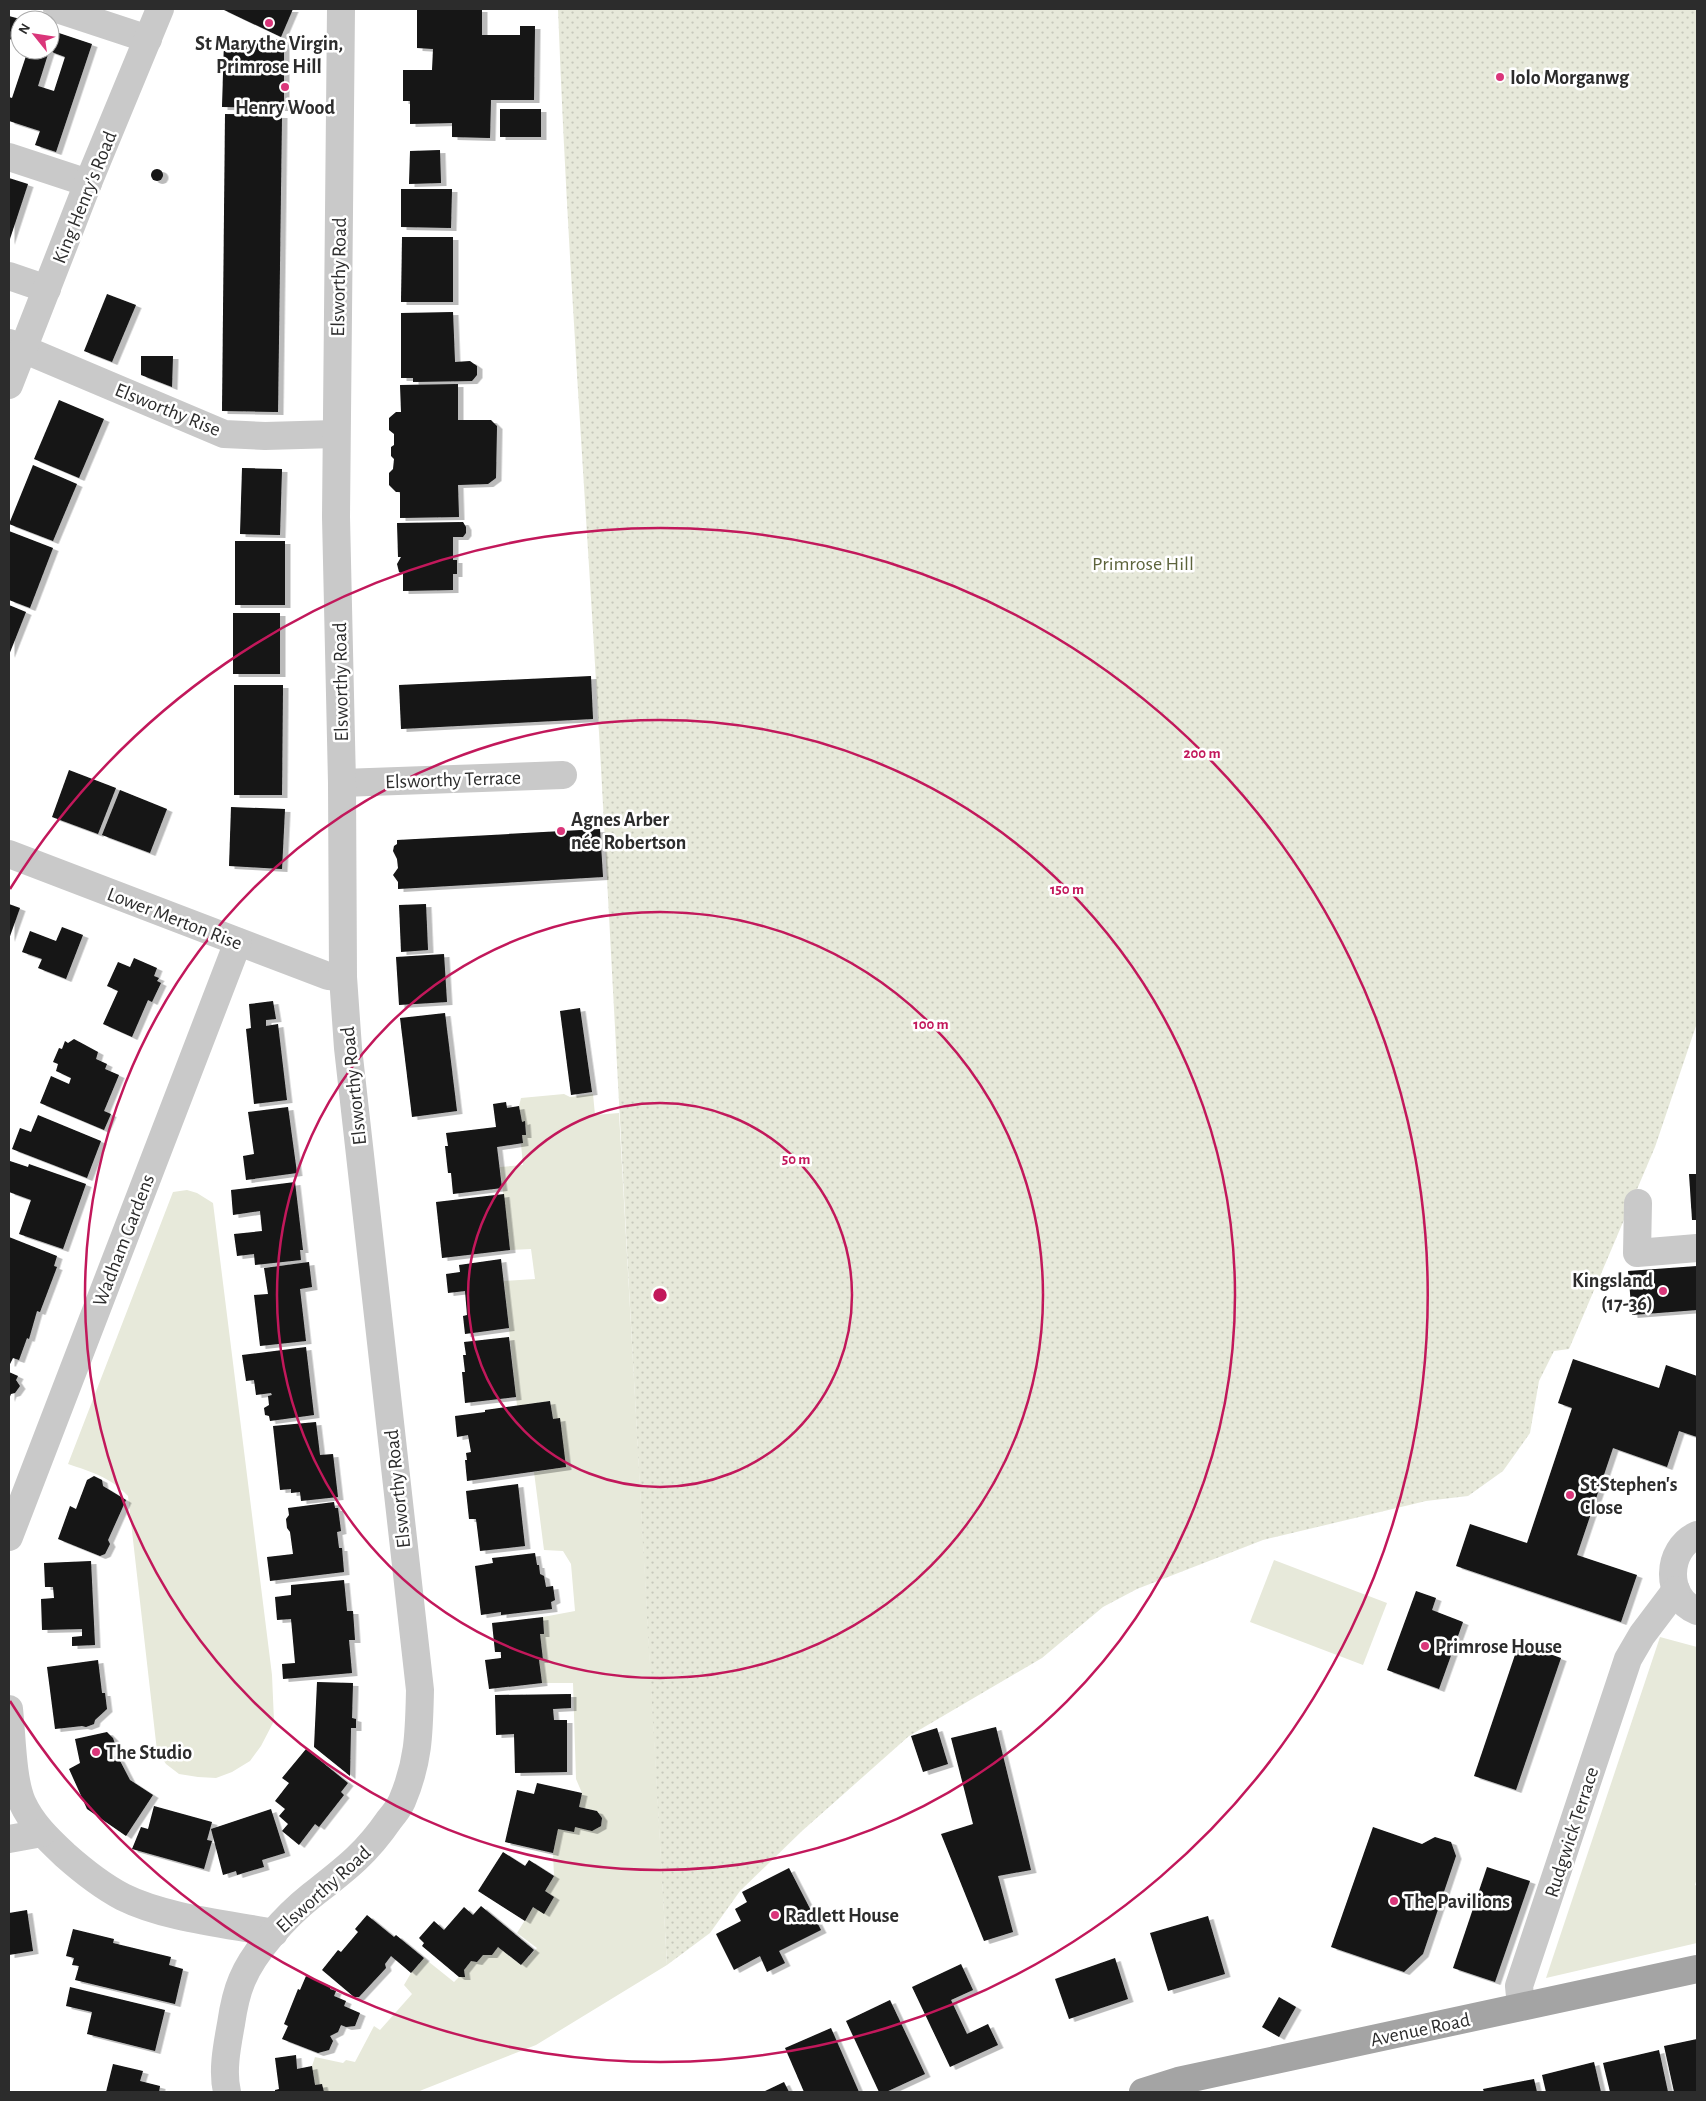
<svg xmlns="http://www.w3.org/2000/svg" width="1706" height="2101" font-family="'Alegreya Sans',sans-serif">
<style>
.green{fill:#e7e9da}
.park{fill:url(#park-dots)}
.building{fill:#131313;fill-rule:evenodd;filter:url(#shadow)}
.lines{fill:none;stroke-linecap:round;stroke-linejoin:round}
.minor{stroke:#c9c9c9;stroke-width:28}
.major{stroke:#a4a4a4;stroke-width:28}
.ring{fill:none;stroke:#c2185b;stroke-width:2.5}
.poi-dot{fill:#da367a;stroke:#fff;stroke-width:2}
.labels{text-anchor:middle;stroke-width:5;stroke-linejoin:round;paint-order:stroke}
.poi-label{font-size:20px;font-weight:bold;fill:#2c2c2c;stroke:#fff;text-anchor:start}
.street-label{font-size:20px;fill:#2c2c2c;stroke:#fff}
.park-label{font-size:20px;fill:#5d643c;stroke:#fff}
.centre{fill:#c2185b;stroke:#fff;stroke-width:2.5}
.ring-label{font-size:15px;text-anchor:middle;font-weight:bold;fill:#c2185b;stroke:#fff;stroke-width:5;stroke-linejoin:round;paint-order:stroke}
</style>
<defs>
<pattern id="park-dots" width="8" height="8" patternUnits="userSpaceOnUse" patternTransform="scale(1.25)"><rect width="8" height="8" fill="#e7e9da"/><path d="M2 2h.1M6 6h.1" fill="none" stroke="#c6c8bb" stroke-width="1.8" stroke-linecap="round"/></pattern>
<filter id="shadow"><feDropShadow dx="5.5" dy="3" stdDeviation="0" flood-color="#0004"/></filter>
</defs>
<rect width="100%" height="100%" fill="#fff"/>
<g class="green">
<path d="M564 1094 570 1097 593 1094 595 1115 619 1113 667 1965 536 2045 417 2092H324L322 2084 315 2085 312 2066 315 2057 343 2063 346 2060 355 2062 374 2026 380 2030 412 1994 404 1985 411 1973 424 1958 454 1982 459 1977H465L464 1970 471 1961 477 1962 483 1955H492L498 1947 521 1965 537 1948 517 1933 533 1907 544 1913 554 1897 545 1891 554 1876 553 1853 558 1829 573 1832 575 1827 601 1826 602 1818 597 1811 579 1807 582 1793 576 1779 573 1683H542L539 1660H543L540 1634H544L543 1617 575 1611 571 1564 563 1551 544 1550 534 1472 566 1467 553 1419 550 1401 517 1406 504 1281 535 1279 531 1249 510 1250 500 1167 523 1165 521 1144 523 1143 522 1135 526 1134 525 1122H522L519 1106 521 1098Z"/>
<path d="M187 1190 197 1193 213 1203 272 1675 274 1721 261 1746 250 1761 232 1772 216 1778 198 1777 179 1774 166 1764 157 1751 128 1496C110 1477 92 1472 68 1464L173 1192Z"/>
<path d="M1274 1560 1387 1603 1363 1665 1250 1622Z"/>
<path d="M1660 1637 1697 1647V1878L1695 1885 1697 1886V1943L1546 1978Z"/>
</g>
<path class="park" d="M558 9H1697V1023L1655 1147 1569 1349 1554 1351 1539 1381 1530 1433 1503 1471 1468 1496 1426 1501 1263 1540 1137 1589 1103 1607 1042 1658 909 1736 802 1831 740 1891 710 1933 667 1965C644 1578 624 1192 603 805 589 539 568 274 558 9Z"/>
<g class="building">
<path d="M222 9H293L281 37Z"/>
<path d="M417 9H482V35H520V26H535L534 100H491L490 138 452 137V123L410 124V101H403V70H432L433 49 417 48Z"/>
<path d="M9 16 20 19V42L9 39Z"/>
<path d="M50 30 92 44 56 152 35 145 40 131 9 121V97L12 98 28 50H50ZM49 51 65 57 54 91 38 86Z"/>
<path d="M284 39V108L222 107 224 40Z"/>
<rect x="500" y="109" width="41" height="28"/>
<path d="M225 114 282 115 278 412 222 411Z"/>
<path d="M440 150 441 183 409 184 410 151Z"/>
<circle cx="157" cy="175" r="6"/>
<path d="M9 178 28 184 9 242Z"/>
<path d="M401 189H452L451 228 401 227Z"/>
<path d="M402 237H453V302H401Z"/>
<path d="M107 294 136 305 112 362 84 351Z"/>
<path d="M453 312 455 362 470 361 477 366V375L472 381 413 382V378H401V313Z"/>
<path d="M141 356H173L172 387 141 375Z"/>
<path d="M458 384V420H491L497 426 496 478 488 484 458 485 459 517 400 518V492H396L389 485V473L393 469 394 459 391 456V447L394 445V434L389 430V418L396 412H401L400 385Z"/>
<path d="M59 400 104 419 79 478 34 459Z"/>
<path d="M33 465 77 484 53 541 9 524Z"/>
<path d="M242 468 282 469 280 535 240 534Z"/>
<path d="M463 522 466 527V533L463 537H453V560H457V574H453V590L403 591V574L399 572 397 564 401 557H398L397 523Z"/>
<path d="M9 531 53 548 30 608 9 600Z"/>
<rect x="235" y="541" width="50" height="64"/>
<path d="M9 605 26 612 9 655Z"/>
<rect x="233" y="613" width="47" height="61"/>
<path d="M591 676 593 719 401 729 399 685Z"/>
<path d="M234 685H283L282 795H234Z"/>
<path d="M69 770 116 788 98 834 52 817Z"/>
<path d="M120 790 167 809 150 853 102 835Z"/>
<path d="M231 807 285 809 282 869 229 866Z"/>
<path d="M600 829 603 877 398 889V882L393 875 398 868 397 859 393 851 394 846 397 844V840Z"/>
<path d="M9 904 20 908 9 939Z"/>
<path d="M426 904 428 950 401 952 399 905Z"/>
<path d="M62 927 83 935 66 979 38 968 42 959 22 952 30 931 56 941Z"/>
<path d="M444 954 447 1002 399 1005 396 957Z"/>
<path d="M134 958 157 968 154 976 159 978 157 981 161 983 152 1002 148 1000 132 1037 103 1024 118 991 107 986 118 962 130 967Z"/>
<path d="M273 1001 276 1019 266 1020V1026L278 1024 287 1100 254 1104 246 1029 251 1028 249 1004Z"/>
<path d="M580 1008 592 1092 571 1095 560 1011Z"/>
<path d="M445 1013 457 1111 412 1117 400 1018Z"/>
<path d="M74 1039 98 1052 96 1059 107 1064 105 1069 119 1075 104 1111 111 1114 104 1130 40 1103 51 1076 69 1084 71 1078 56 1071 58 1064 53 1062 59 1048 62 1049 65 1041 68 1043Z"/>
<path d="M506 1102 507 1108 519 1106 522 1122 525 1121 526 1135H522L523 1143 497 1147 502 1188 453 1194 451 1173H448L445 1146H448L446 1133 496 1127 493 1104Z"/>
<path d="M288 1107 297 1173 246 1180 243 1156 254 1154 248 1112Z"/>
<path d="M38 1115 101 1141 87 1178 12 1149 20 1128 31 1132Z"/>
<path d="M10 1161 28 1167 29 1164 86 1184 63 1249 19 1234 31 1200 9 1192Z"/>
<path d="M1689 1174H1697V1220H1692Z"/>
<path d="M295 1182 303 1250H300L301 1260 255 1265 254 1254 237 1256 234 1234 262 1231 260 1211 233 1215 231 1190Z"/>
<path d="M504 1194 510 1250 442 1258 436 1202Z"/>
<path d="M9 1237 57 1256 54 1266 57 1267 40 1312 37 1311 29 1339 27 1338 19 1360 13 1358 10 1364 9 1363Z"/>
<path d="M501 1259 509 1328 465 1334 463 1316 467 1315 465 1291 448 1293 446 1274 460 1272 459 1265Z"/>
<path d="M309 1262 312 1287 300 1289 306 1341 260 1346 254 1295 268 1294 264 1268Z"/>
<path d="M1697 1266V1310L1632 1315 1628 1271Z"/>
<path d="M509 1337 516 1397 465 1403 462 1372H465L463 1355H466L464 1342Z"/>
<path d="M306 1347 314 1415 270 1421 269 1416 265 1415 264 1408 269 1405 268 1396 272 1395 271 1393 256 1395 254 1380 246 1381 242 1355Z"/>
<path d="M1573 1359 1659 1388 1666 1365 1697 1376V1437L1679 1431 1667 1467 1613 1448 1577 1555 1637 1575 1621 1622 1456 1566 1470 1524 1527 1543 1572 1408 1558 1403Z"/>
<path d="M9 1372 18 1376 16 1380 20 1386 15 1393 11 1394 9 1399Z"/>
<path d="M550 1401 553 1419 560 1418 566 1467 467 1481 465 1460H467L466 1453 471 1452 468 1435 457 1437 455 1416 485 1412V1410Z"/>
<path d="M316 1422 320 1455 333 1454 338 1497 301 1501 300 1492 291 1493V1489L280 1490 273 1426Z"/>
<path d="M94 1476 102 1480 103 1486 126 1500 108 1540 110 1544 105 1554 100 1556 58 1539 70 1506 76 1509 87 1480Z"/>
<path d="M518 1484 525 1546 480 1551 476 1519H469L466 1491Z"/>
<path d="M334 1502 335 1508H338L341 1531 337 1532 339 1548H342L344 1572 270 1581 267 1557 293 1554 290 1532 287 1528 286 1519 289 1515 288 1508Z"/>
<path d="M535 1553 537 1565H539L540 1574 544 1576 546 1587 553 1586 555 1600 551 1602 552 1609 501 1615V1612L481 1615 475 1566 493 1563 492 1558Z"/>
<path d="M91 1561 95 1645 72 1646V1637L82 1636V1629L42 1630 41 1599 54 1598 53 1587H45L44 1563Z"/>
<path d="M344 1580 347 1611H353L355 1640H349L352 1673 283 1679 282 1664 295 1663 291 1619 277 1620 275 1597 291 1595V1585Z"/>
<path d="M1416 1591 1436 1598 1432 1610 1463 1622 1439 1689 1387 1670Z"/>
<path d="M543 1617 544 1634H540L543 1660H539L542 1683 489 1689 485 1660 501 1658V1652H495L492 1623Z"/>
<path d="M1519 1643 1561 1658 1516 1790 1474 1776Z"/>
<path d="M98 1660 102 1693H105L107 1709 95 1720 94 1724 86 1727 82 1726 55 1729 47 1667Z"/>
<path d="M317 1682 353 1683 352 1718 356 1719V1728H351L350 1776 314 1747Z"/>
<path d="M571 1694V1708L553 1709 554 1720H567V1772L515 1773 514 1734 496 1735 495 1695Z"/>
<path d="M996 1727 1031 1870 998 1876 1013 1932 984 1941 941 1834 973 1824 951 1738Z"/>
<path d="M937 1728 948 1764 923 1772 911 1736Z"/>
<path d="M107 1732 113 1738 116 1747 112 1756 118 1757 130 1780 153 1795 126 1836 87 1809 69 1769 80 1763 75 1739Z"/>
<path d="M306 1749 348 1783 341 1792 344 1795 319 1827 315 1824 299 1845 282 1831 288 1824 279 1816 285 1809 275 1801 289 1783 282 1778Z"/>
<path d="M537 1783 582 1793 579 1807 597 1811 602 1818 601 1826 592 1831 575 1827 574 1832 558 1829 553 1853 505 1842 517 1790 534 1794Z"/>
<path d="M154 1806 212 1822 207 1840 212 1841 204 1869 132 1849 141 1827 148 1829Z"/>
<path d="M271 1809 285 1853 262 1860 264 1867 237 1875 236 1871 223 1875 211 1829Z"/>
<path d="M1373 1827 1422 1844 1435 1837 1451 1842 1456 1856 1423 1954 1404 1972 1331 1947Z"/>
<path d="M503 1852 525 1866 529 1860 554 1876 545 1891 554 1897 544 1914 533 1907 525 1921 478 1891Z"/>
<path d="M1487 1867 1530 1881 1495 1982 1453 1968Z"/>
<path d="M789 1868 821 1930 779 1951 785 1963 767 1972 760 1956 734 1970 716 1934 741 1921 735 1909 747 1902 742 1892Z"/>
<path d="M481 1906 534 1950 521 1965 498 1947 492 1955H483L477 1962 471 1961 464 1970 465 1977H459L422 1946 424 1943 419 1938 434 1921 444 1930 464 1907 473 1915Z"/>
<path d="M27 1910 33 1951 9 1955V1913Z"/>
<path d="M367 1915 394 1937 396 1935 424 1958 411 1973 391 1956 385 1964 386 1968 359 1997H354L322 1970 338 1950 341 1952 358 1932 355 1929Z"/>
<path d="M1208 1916 1225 1974 1168 1991 1150 1933Z"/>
<path d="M73 1929 114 1939 113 1943 171 1957 169 1965 183 1969 175 2004 75 1980 79 1966 72 1965 74 1958 66 1956Z"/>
<path d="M1115 1958 1128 1999 1069 2019 1055 1979Z"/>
<path d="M961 1964 973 1990 951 2000 967 2034 988 2024 998 2045 950 2067 912 1987Z"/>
<path d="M306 1976 330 1986V1989L336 1991 334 1996 346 2001 344 2006 360 2013 355 2026 346 2027 341 2025 338 2032 330 2036 333 2041 329 2050 318 2053 282 2039 288 2026 284 2024 298 1989 300 1990Z"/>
<path d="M70 1987 165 2010 155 2051 87 2034 92 2012 66 2006Z"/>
<path d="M1279 1997 1296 2007 1279 2037 1262 2027Z"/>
<path d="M890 2000 925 2074 886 2092H879L846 2021Z"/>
<path d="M831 2028 859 2092H804L785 2048Z"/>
<path d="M1697 2039V2092H1674L1664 2046Z"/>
<path d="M1659 2050 1668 2092H1610L1603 2063Z"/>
<path d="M296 2055 297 2069 312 2066 315 2085 322 2084 324 2092H275V2090L279 2089 275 2058Z"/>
<path d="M1594 2062 1601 2092H1546L1542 2075Z"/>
<path d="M113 2064 143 2071 140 2081 160 2086 159 2092H106Z"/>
<path d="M1534 2079 1537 2092H1484L1483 2089Z"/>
<path d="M784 2082 789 2092H763Z"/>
</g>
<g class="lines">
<g class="minor">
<path d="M57 9 148 39"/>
<path d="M9 157 88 183"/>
<path d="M9 276 47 289"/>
<path d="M9 343 224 434 265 436 336 434"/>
<path d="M9 385 88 183 160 9"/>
<path d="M342 783 563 775"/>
<path d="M9 854 328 976 343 977"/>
<path d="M1638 1203 1637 1253 1697 1248"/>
<path d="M1697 1535C1666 1549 1664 1598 1697 1611"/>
<path d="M9 1537 238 942"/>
<path d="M9 1709C12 1735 12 1779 22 1802 32 1824 48 1839 65 1855 83 1871 102 1886 123 1897 165 1918 227 1924 274 1933"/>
<path d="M9 1839 42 1833"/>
<path d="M1521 2006 1519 1986 1628 1659 1642 1635 1676 1590"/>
<path d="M227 2092C222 2071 227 2046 231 2024 233 2010 236 1994 242 1980 254 1951 286 1916 311 1896 344 1870 365 1855 389 1820 394 1814 399 1808 402 1801 419 1761 419 1732 420 1690L348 1048 343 977 342 783 336 517 341 9"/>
</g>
<path class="major" d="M1143 2092 1178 2081 1697 1969"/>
</g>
<g class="ring">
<circle cx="660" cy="1295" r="192"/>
<circle cx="660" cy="1295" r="383"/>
<circle cx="660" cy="1295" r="575"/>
<path d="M10 889A767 767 0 1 1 10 1701"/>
</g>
<g class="poi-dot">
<circle cx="269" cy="23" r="5"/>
<circle cx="1500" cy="77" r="5"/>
<circle cx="285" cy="87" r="5"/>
<circle cx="561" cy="831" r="5"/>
<circle cx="1663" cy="1291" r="5"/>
<circle cx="1570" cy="1495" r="5"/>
<circle cx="1425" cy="1646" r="5"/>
<circle cx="96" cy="1752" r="5"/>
<circle cx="1394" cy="1901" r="5"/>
<circle cx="775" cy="1915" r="5"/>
</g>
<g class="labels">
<g class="poi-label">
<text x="269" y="50" text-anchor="middle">St Mary the Virgin,<tspan x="269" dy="23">Primrose Hill</tspan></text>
<text x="1510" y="84">Iolo Morganwg</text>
<text x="285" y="114" text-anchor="middle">Henry Wood</text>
<text x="571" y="826">Agnes Arber<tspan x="571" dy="23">née Robertson</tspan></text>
<text x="1653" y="1287" text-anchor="end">Kingsland<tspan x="1653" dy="23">(17-36)</tspan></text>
<text x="1580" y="1491">St Stephen's<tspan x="1580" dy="23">Close</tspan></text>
<text x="1435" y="1653">Primrose House</text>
<text x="106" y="1759">The Studio</text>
<text x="1404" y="1908">The Pavilions</text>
<text x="785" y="1922">Radlett House</text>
</g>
<g class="street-label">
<text transform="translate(84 197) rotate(-68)" y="7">King Henry's Road</text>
<text transform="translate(338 277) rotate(-89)" y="7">Elsworthy Road</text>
<text transform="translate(168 409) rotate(22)" y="7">Elsworthy Rise</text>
<text transform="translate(340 682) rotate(-91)" y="7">Elsworthy Road</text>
<text transform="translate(453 779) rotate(-2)" y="7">Elsworthy Terrace</text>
<text transform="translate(175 918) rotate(21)" y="7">Lower Merton Rise</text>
<text transform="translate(353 1086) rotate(-96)" y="7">Elsworthy Road</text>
<text transform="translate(123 1240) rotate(-69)" y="7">Wadham Gardens</text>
<text transform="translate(397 1489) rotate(-96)" y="7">Elsworthy Road</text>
<text transform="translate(1571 1832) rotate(-72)" y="7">Rudgwick Terrace</text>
<text transform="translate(323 1889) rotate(-42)" y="7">Elsworthy Road</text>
<text transform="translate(1420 2029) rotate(-12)" y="7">Avenue Road</text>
</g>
<g class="park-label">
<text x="1143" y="570">Primrose Hill</text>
</g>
</g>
<circle cx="660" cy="1295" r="8" class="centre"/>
<g class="ring-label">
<text x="1202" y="758">200 m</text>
<text x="1067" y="894">150 m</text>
<text x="931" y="1029">100 m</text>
<text x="796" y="1164">50 m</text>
</g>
<rect width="1706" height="2101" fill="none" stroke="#2c2c2c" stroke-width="20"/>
<g transform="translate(35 35) rotate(300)"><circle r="24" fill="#ffffff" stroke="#ababab"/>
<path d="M0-4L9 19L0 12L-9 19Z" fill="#da367a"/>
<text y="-8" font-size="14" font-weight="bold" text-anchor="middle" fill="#2c2c2c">N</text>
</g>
</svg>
